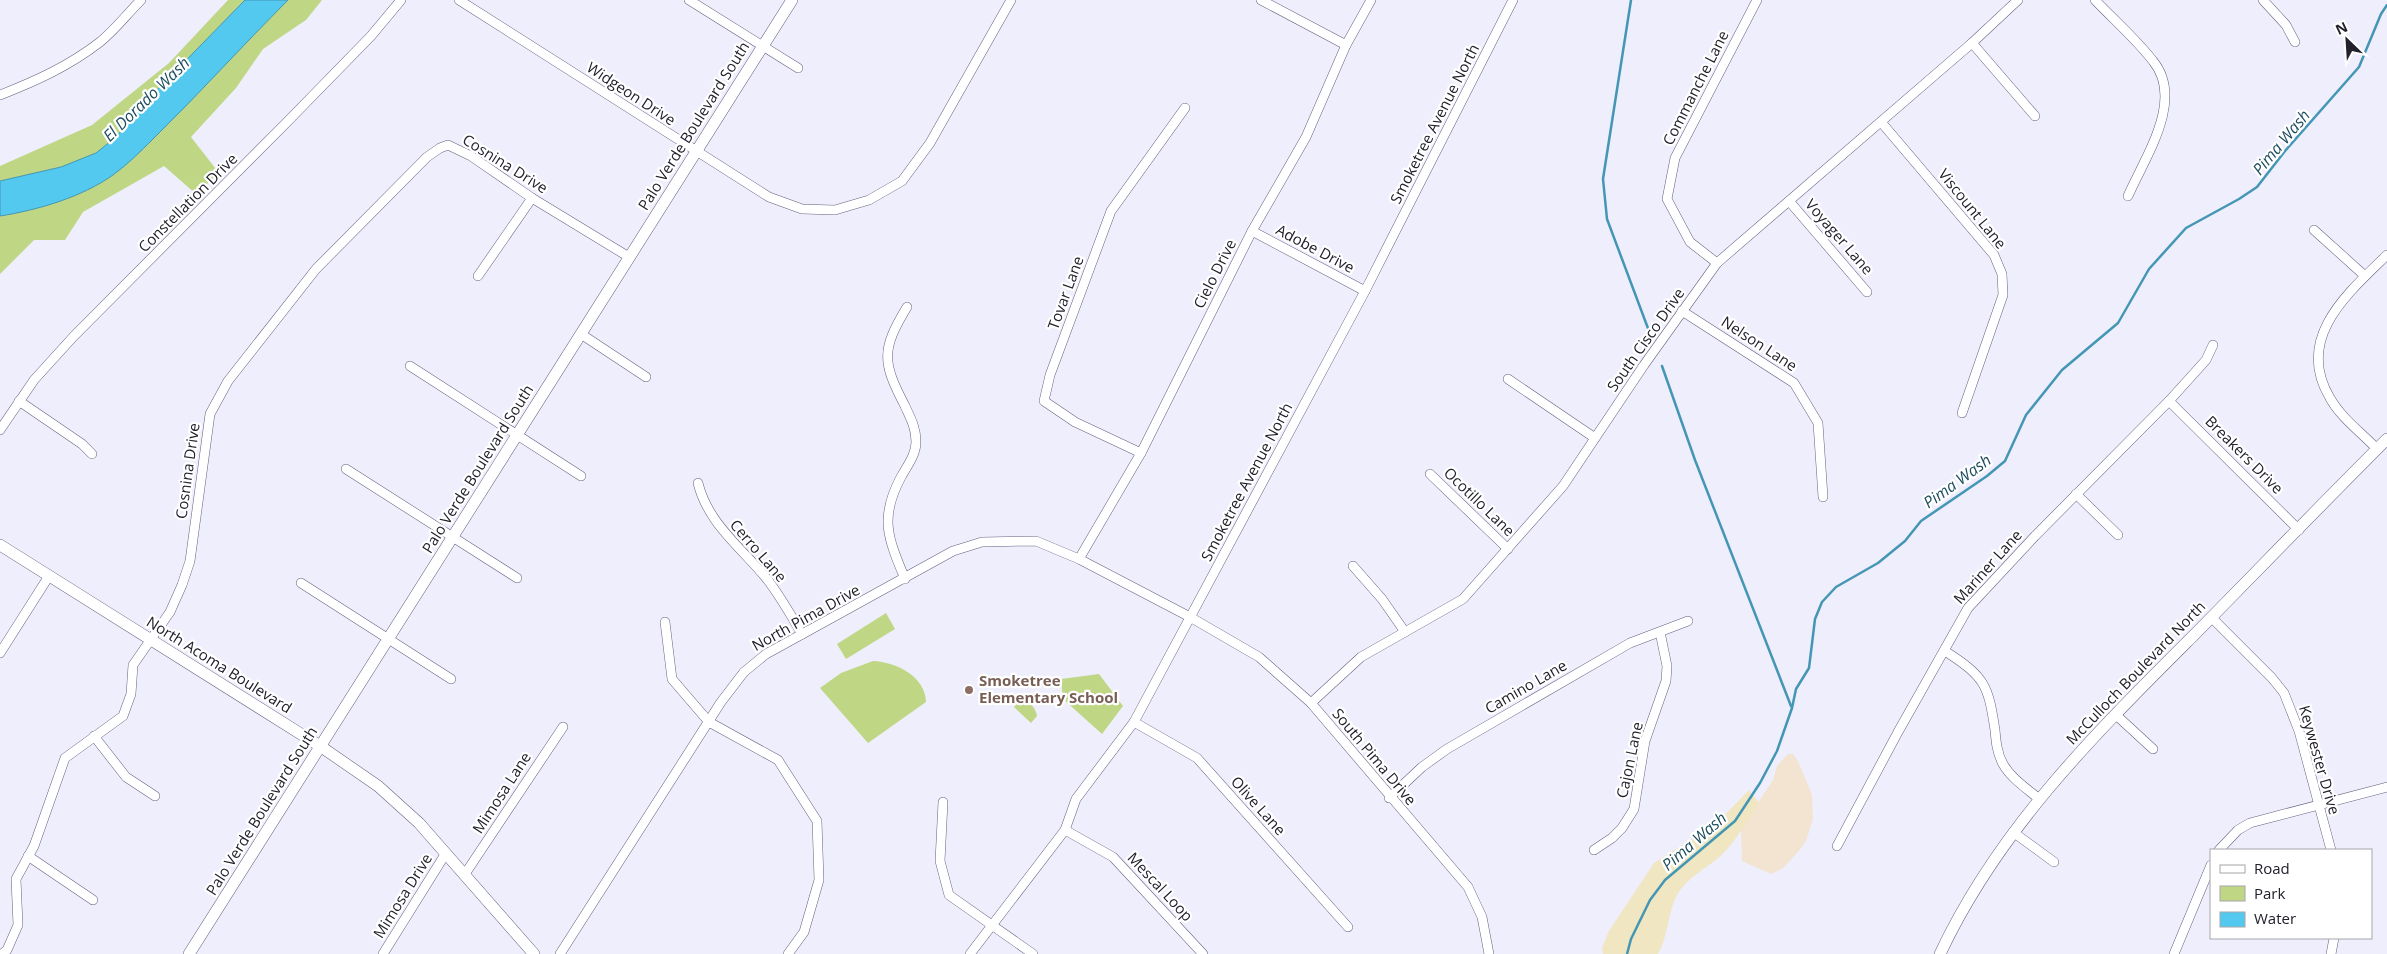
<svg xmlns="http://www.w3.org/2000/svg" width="2387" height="954" font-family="'Open Sans',sans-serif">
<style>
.industrial{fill:#f2e4d0}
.green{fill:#bfd784}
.sand{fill:#f0e6c1}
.water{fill:#53c9f0;stroke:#4496b5}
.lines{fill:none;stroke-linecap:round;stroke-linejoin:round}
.stream{stroke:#4496b5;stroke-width:2.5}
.minor-casing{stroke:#65617f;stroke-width:10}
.major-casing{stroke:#65617f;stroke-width:12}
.minor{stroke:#fff;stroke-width:9}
.major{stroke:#fff;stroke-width:11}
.education-dot{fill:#8d6e63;stroke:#fff;stroke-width:2}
.labels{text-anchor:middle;stroke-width:4.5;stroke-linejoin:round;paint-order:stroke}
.street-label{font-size:15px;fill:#21202c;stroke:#fff}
.education-label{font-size:15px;font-weight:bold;fill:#785e54;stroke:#fff;text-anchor:start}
.water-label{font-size:16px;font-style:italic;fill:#1b4d5e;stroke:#fff}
</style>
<rect width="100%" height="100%" fill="#efeefc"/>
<path class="industrial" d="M1788 754H1793L1798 761 1812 795 1813 819 1806 841 1798 852 1783 868 1771 874 1742 861 1741 828 1773 780 1777 766Z"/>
<g class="green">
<path d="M228 0H322L306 20 263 49 236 88 191 137 219 173 196 194 164 166 83 212 65 240H34L0 274V166L92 125 169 63Z"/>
<path d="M886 613 895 629 846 659 837 644Z"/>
<path d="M873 661C896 662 925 676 926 702L868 743 820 688 841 673Z"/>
<path d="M1099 674 1123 706 1102 734 1063 699 1061 679Z"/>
<path d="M1020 700C1030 701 1035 707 1037 716L1031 723 1014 707Z"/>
</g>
<path class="sand" d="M1749 790 1759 803C1746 822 1735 844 1717 859 1703 870 1686 879 1677 895 1667 914 1669 934 1658 954H1603L1602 948 1609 931 1654 863 1717 823Z"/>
<path class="water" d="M245 0H288C242 46 199 94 153 139 140 152 128 164 113 175 82 197 38 210 0 216V181L61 167 96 153 116 137 155 92Z"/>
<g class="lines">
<g class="stream">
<path d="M1631 0 1603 179 1607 219 1649 331"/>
<path d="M1662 366 1695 460 1791 706"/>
<path d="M1627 954 1631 939 1650 900 1665 880 1735 821 1760 783 1777 751 1792 708 1796 689 1809 668 1815 619 1822 602 1836 587 1878 563 1905 541 1921 521 1987 476 2005 461 2026 415 2062 370 2118 323 2149 269 2186 228 2239 199 2257 187 2285 151 2359 67 2381 14 2387 5"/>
</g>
<g class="minor-casing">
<g id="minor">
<path d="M459 0 769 197 802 209 835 210 869 200 902 181 930 143 1011 0"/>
<path d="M689 0 798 68"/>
<path d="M1261 0 1346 45"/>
<path d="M2095 0C2114 20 2136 39 2153 61 2185 100 2145 157 2128 196"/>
<path d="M2263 0 2286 25 2295 42"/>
<path d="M1972 43 2035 116"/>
<path d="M0 95C36 81 69 66 100 42 115 30 127 14 141 0"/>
<path d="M1881 122 1994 255 2002 274 2003 295 1962 413"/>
<path d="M1789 201 1867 292"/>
<path d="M2314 230 2365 276"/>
<path d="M1252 231 1365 291"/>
<path d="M1717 263 1690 242 1667 199 1675 158 1757 0"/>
<path d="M478 276 532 198"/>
<path d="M1682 311 1794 383 1818 423 1823 497"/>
<path d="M581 334 646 377"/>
<path d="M410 366 581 476"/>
<path d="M1508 379 1595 438"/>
<path d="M19 401 82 444 92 454"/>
<path d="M2169 401 2299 530"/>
<path d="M0 430 34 380 73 337 289 120 371 36 401 0"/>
<path d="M2377 449C2362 433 2341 418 2330 398 2294 338 2348 293 2387 255"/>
<path d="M1141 453 1075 422 1044 401 1050 375 1111 211 1185 108"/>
<path d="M346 469 517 578"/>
<path d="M1430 474 1508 549"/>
<path d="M698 483C708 524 742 548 767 579 780 596 791 615 802 634"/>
<path d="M2076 494 2118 535"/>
<path d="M1079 559 1141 453 1252 231 1306 137 1346 45 1371 0"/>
<path d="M1353 566 1382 599 1405 632"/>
<path d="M905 579C888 538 879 518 901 477 907 466 916 455 916 442 916 428 911 419 905 406 882 362 881 350 907 307"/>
<path d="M301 583 451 679"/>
<path d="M2211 617 2272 678 2284 693 2299 731 2331 850"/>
<path d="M665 622 672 679 709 722 778 760 817 821 819 880 804 932 788 954"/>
<path d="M1945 651C1985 677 1988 684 1995 730 1996 742 1997 753 2003 764 2011 778 2026 788 2038 798"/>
<path d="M0 653 49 576"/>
<path d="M1311 703 1361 657 1463 599 1563 486 1644 365 1717 263 1972 43 2018 0"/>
<path d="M2115 714 2153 749"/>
<path d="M1134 722 1197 758 1348 927"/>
<path d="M94 736 126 777 155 796"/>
<path d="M1389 798 1422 767 1447 749 1630 643 1688 621"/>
<path d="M943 802 940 861 949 895 1033 954"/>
<path d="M1065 830 1113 857 1203 954"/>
<path d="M2013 832 2054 862"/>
<path d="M1837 846 1898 732 1968 608 2035 536 2169 401 2206 360 2213 345"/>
<path d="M1594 850 1612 838 1622 828 1634 809 1645 741 1666 681 1667 666 1660 632"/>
<path d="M2219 850 2238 830 2250 823 2387 787"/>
<path d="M28 856 93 900"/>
<path d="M465 874 563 727"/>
<path d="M2 954 7 950 18 925 16 879 34 846 65 758 123 716 131 694 133 665 170 612 182 585 190 561 210 414 228 381 316 269 427 157 440 148 448 145 471 156 532 198 629 257"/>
<path d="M383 954 446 853"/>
<path d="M560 954 721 702 744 672 766 654 953 551 982 542 1036 541 1079 559 1190 617 1259 657 1311 703 1468 887 1482 917 1489 954"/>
<path d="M970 954 1065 830 1076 799 1134 722 1365 291 1513 0"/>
<path d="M2174 954 2211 865"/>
<path d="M2331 954 2334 938"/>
</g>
</g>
<g class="major-casing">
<g id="major">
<path d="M0 545 320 746 378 786 419 823 534 954"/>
<path d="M189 954 792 0"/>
<path d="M1940 954C1999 828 2096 733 2193 636 2258 570 2322 504 2387 439"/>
</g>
</g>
<use href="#minor" class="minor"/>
<use href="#major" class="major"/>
</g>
<circle class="education-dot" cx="969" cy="690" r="5"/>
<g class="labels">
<g class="street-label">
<text transform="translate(1696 88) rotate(-63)" y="5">Commanche Lane</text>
<text transform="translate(631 94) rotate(33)" y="5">Widgeon Drive</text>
<text transform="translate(1435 124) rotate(-63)" y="5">Smoketree Avenue North</text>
<text transform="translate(694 126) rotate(-58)" y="5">Palo Verde Boulevard South</text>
<text transform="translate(505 164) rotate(32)" y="5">Cosnina Drive</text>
<text transform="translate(188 203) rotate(-45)" y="5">Constellation Drive</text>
<text transform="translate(1972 209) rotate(51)" y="5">Viscount Lane</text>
<text transform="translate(1839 237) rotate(49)" y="5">Voyager Lane</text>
<text transform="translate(1315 249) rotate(28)" y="5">Adobe Drive</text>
<text transform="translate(1215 274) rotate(-63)" y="5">Cielo Drive</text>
<text transform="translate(1066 293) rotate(-70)" y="5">Tovar Lane</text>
<text transform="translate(1646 340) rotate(-55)" y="5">South Cisco Drive</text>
<text transform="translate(1759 344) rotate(33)" y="5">Nelson Lane</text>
<text transform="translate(2244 455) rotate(45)" y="5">Breakers Drive</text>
<text transform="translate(478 469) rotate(-58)" y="5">Palo Verde Boulevard South</text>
<text transform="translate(188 471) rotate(-82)" y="5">Cosnina Drive</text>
<text transform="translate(1247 482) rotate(-62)" y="5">Smoketree Avenue North</text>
<text transform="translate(1479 502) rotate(44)" y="5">Ocotillo Lane</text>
<text transform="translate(758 551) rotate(49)" y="5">Cerro Lane</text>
<text transform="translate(1988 567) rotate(-48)" y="5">Mariner Lane</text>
<text transform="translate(806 618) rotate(-29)" y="5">North Pima Drive</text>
<text transform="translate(219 665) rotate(32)" y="5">North Acoma Boulevard</text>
<text transform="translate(2136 673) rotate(-46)" y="5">McCulloch Boulevard North</text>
<text transform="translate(1526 687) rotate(-30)" y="5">Camino Lane</text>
<text transform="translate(1374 757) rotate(50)" y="5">South Pima Drive</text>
<text transform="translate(1630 760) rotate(-78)" y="5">Cajon Lane</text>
<text transform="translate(2319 760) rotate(74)" y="5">Keywester Drive</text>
<text transform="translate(502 793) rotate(-57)" y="5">Mimosa Lane</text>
<text transform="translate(1258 806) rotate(48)" y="5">Olive Lane</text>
<text transform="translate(262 811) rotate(-58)" y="5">Palo Verde Boulevard South</text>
<text transform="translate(1160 887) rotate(47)" y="5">Mescal Loop</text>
<text transform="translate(403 896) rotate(-58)" y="5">Mimosa Drive</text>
</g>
<g class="education-label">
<text x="979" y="686">Smoketree<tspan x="979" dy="17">Elementary School</tspan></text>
</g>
<g class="water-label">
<text transform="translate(146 99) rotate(-44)" y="6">El Dorado Wash</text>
<text transform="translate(2281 142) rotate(-50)" y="6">Pima Wash</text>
<text transform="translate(1957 481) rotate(-36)" y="6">Pima Wash</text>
<text transform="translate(1694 841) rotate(-41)" y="6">Pima Wash</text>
</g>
</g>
<rect x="2210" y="849" width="162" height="90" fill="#ffffff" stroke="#a6a6ab"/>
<rect x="2220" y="865" width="25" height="8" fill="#ffffff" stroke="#a6a6ab"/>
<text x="2254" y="874" font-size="15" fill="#21202c">Road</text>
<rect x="2220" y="886" width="25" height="15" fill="#bfd784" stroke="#a6a6ab"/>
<text x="2254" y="899" font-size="15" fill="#21202c">Park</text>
<rect x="2220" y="912" width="25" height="15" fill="#53c9f0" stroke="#a6a6ab"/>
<text x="2254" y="924" font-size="15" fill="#21202c">Water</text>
<g transform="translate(2347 40) rotate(335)" stroke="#ffffff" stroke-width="4" paint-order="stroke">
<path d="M0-4L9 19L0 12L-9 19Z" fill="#21202c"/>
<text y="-8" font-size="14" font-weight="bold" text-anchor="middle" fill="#21202c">N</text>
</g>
</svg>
